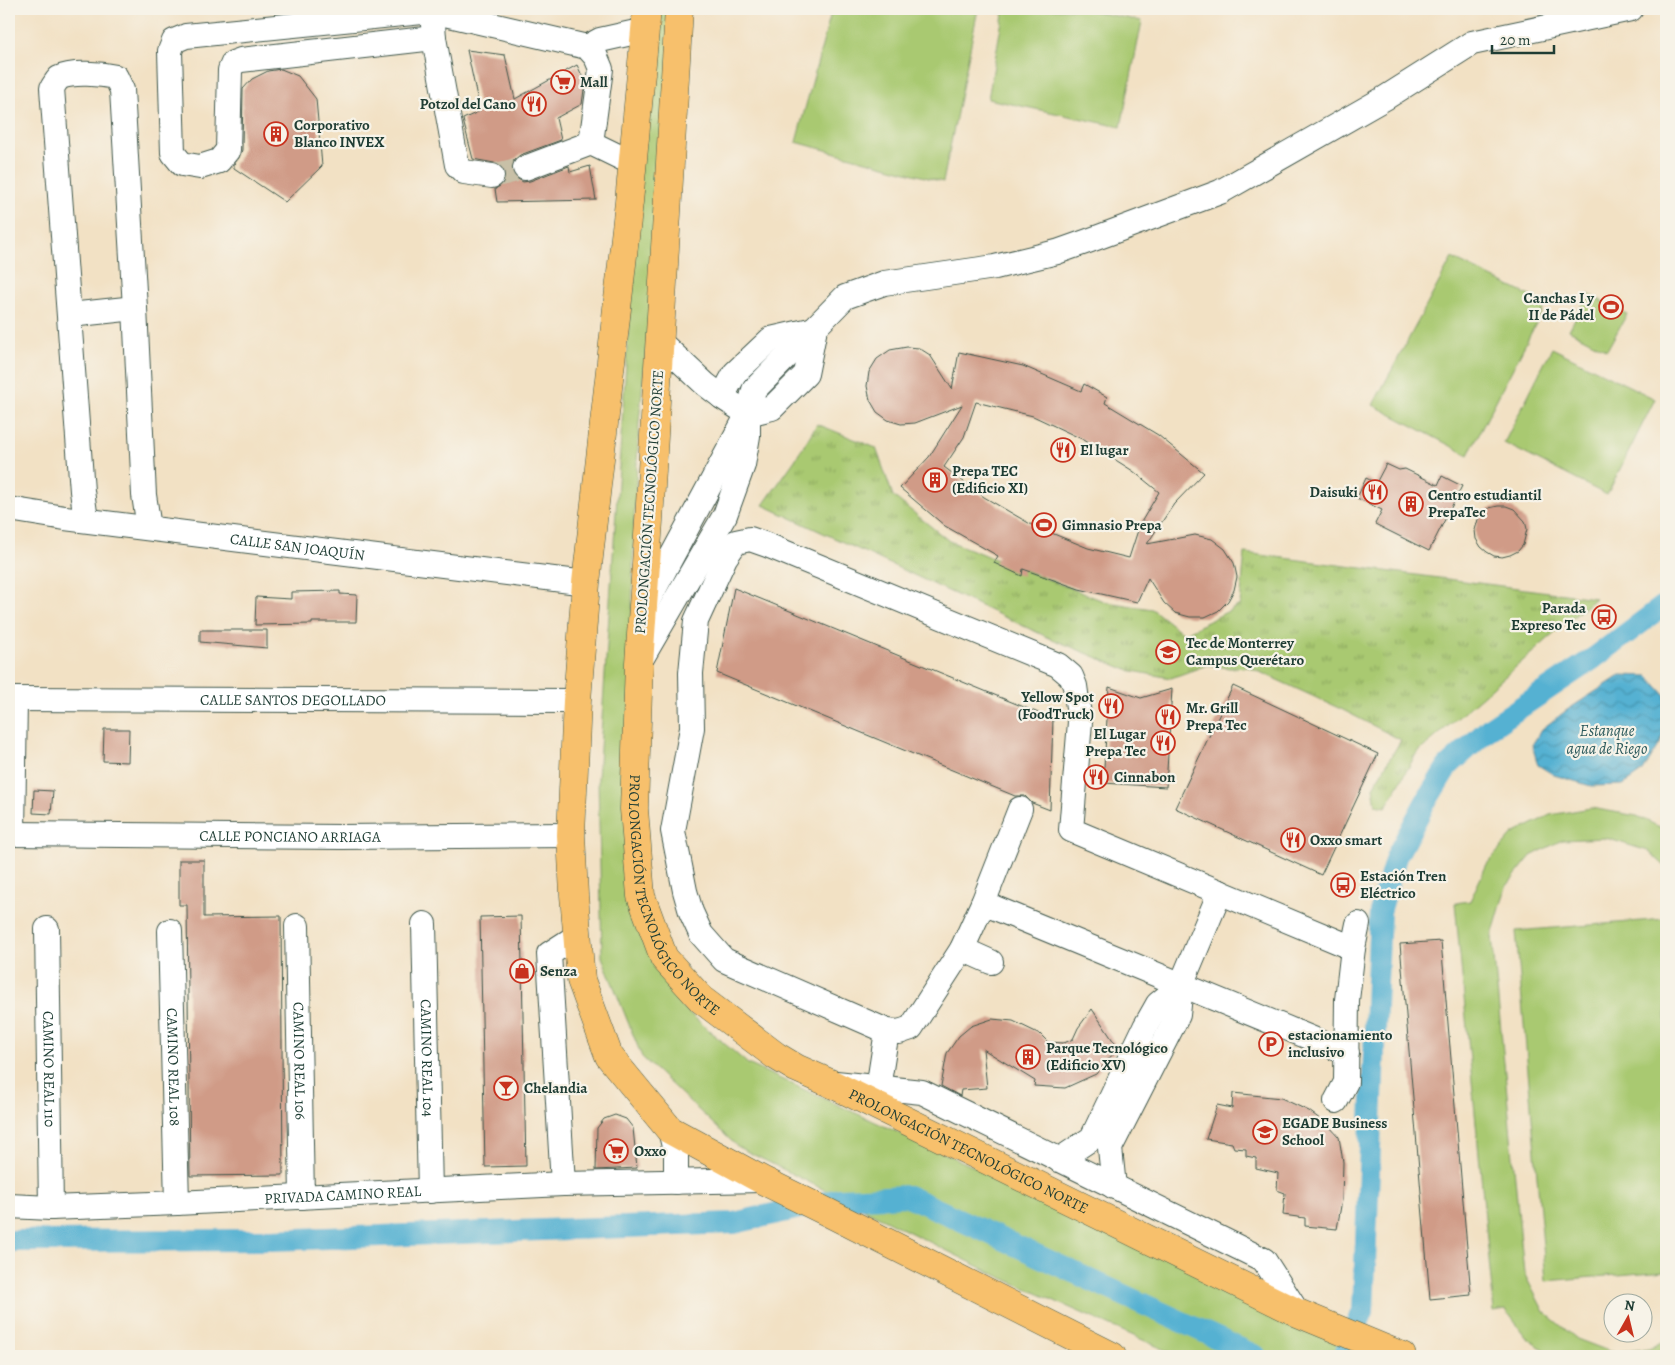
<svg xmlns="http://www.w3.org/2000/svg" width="1675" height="1365" font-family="Alegreya,serif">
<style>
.park{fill:url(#park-tufts);stroke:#648352}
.garden{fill:#a9c971;stroke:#648352}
.water{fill:url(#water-waves);stroke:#3a7783}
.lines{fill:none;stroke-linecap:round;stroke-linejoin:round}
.canal{stroke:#54b1d2;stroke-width:22}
.building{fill:#d09b87;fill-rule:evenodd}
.minor-tunnel{stroke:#c8c0a7;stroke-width:24;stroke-dasharray:24 12;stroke-linecap:butt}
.minor-casing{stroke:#3f564a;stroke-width:26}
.major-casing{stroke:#3f564a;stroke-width:29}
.minor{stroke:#fff;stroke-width:24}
.major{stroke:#f7c06c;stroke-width:28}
.labels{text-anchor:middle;stroke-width:4.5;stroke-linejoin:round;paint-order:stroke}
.poi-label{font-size:15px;font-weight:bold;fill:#1f3d34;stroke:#f7f3e8;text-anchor:start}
.street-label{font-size:15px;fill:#1f3d34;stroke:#f7f3e8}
.water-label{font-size:16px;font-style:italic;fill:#2c5a5c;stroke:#f7f3e8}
</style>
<defs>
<pattern id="park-tufts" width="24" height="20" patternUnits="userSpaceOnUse" patternTransform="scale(1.25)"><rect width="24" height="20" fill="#a9c971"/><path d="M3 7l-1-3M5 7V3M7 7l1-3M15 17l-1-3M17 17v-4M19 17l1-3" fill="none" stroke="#89a45e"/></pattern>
<pattern id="water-waves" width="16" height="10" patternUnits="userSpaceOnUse" patternTransform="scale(1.25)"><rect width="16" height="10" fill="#54b1d2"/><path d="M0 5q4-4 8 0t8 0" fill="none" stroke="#4591ab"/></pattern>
</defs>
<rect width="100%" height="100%" fill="#f7f3e8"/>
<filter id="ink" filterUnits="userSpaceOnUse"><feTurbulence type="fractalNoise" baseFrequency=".02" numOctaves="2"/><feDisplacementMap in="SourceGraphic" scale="10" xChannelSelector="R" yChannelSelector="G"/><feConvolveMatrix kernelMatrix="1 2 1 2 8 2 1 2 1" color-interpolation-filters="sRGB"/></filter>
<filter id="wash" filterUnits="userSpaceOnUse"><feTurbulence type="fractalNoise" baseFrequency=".0096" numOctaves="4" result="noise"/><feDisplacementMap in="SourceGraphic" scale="20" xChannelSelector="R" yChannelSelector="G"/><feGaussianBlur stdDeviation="1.12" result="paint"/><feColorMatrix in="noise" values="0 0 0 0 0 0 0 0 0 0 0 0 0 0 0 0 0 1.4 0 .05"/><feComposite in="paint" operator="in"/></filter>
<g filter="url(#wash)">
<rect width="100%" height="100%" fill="#f2e1c4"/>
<path class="park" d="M817 424 876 448 893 496 949 541 1106 602 1152 609 1184 634 1240 605 1245 553 1595 598 1416 754 1386 807 1376 805 1373 787 1401 740 1343 710 1249 667 1230 668 1207 665 1171 678 1127 670 1045 636 763 505 795 460Z"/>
<g class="garden">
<path d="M650 9H671L660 200 639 423 634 522 629 745 634 916 680 1005 748 1064 1389 1356H1179L996 1275 738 1147 642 1057 602 957 598 778Z"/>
<path d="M832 9H978L943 182 796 142Z"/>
<path d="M1004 9H1081L1142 21 1121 127 988 99Z"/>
<path d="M1452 258 1546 304 1468 455 1373 405Z"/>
<path d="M1588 294 1627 314 1607 350 1569 330Z"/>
<path d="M1552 348 1655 399 1607 495 1504 443Z"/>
<path d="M1591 808 1637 816 1666 830V867L1648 851 1606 838 1562 840 1531 856 1506 887 1492 936 1524 1273 1544 1312 1577 1339 1611 1352 1649 1349 1666 1340V1356H1552L1525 1336 1506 1310 1494 1312 1455 903 1470 901 1487 864 1513 834 1550 815Z"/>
<path d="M1666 919V1271L1546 1281 1516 931Z"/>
</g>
<path class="water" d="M1621 675 1648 676 1665 695 1666 721 1660 744 1643 771 1623 785 1591 786 1554 775 1538 765 1532 745 1542 729 1567 710Z"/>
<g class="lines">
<g class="canal">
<path d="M9 1241 272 1240 734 1223 840 1199 908 1196 1256 1356"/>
<path d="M1344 1356 1363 1311 1380 912 1396 857 1425 803 1447 767 1490 728 1594 658 1666 604"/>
</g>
</g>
<g id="blocks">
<g class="building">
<path d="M467 50 505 55 515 99 577 65 585 82 582 104 556 118 561 140 520 155 514 160 511 166 512 172 516 178 523 182 530 181 569 166 570 172 590 166 596 200 497 202 495 189 503 184 506 177 505 170 501 166 494 163 473 159 464 124 463 119 480 111Z"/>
<path d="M281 69 298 76 316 99 322 166 285 202 234 168V164L239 158 242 150 243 89 252 79 268 71Z"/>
<path d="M907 347 919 348 930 355 952 389 959 352 1023 366 1081 391 1084 384 1107 397 1105 403 1158 435 1204 473 1174 504 1147 544 1195 535 1212 539 1225 549 1234 563 1237 577 1234 590 1228 601 1218 611 1205 617H1190L1175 613 1164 603 1148 578 1137 602 1079 589 1023 569 1022 576 994 563 998 556 945 526 900 488 929 457 962 405 915 423 901 424 888 420 877 412 870 400 867 386 869 372 877 359 890 350ZM976 402 1033 416 1084 440 1133 471 1159 492 1140 524 1129 558 1088 548 1032 525 984 497 944 467 964 437Z"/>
<path d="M1386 464 1399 470 1405 469 1438 485 1442 476 1462 486 1429 551 1375 524 1382 510 1357 498 1366 478 1376 483Z"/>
<path d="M1498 506H1506L1514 509 1525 521 1527 529 1523 545 1518 551 1510 555 1502 557 1494 556 1487 552 1481 547 1476 539 1475 530 1479 516 1489 508Z"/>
<path d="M734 588 1053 719 1050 810 1032 803 1025 796H1015L717 673Z"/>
<path d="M340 591V594L357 595 356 622H312V624L255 625 256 597 291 599V592Z"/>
<path d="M200 630H267V648L200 642Z"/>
<path d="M1233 686 1378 754 1321 875 1175 808Z"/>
<path d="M1109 687 1141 698 1172 689 1166 787 1103 783Z"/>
<path d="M104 729H129L128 762 103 761Z"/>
<path d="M34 790 53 791 51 814 33 813Z"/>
<path d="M179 860H204V917L281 916 283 1175 190 1176 187 905H179Z"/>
<path d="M521 916 526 1166 485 1167 480 917Z"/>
<path d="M1441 941 1471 1295 1430 1299 1400 944Z"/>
<path d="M1092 1009 1118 1048 1096 1074 1065 1088 1034 1086 1035 1081 983 1049 987 1088 961 1090 960 1096 941 1086 947 1053 959 1036 971 1026 992 1019 1013 1021 1040 1034 1048 1042 1064 1043 1073 1039 1078 1028Z"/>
<path d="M1233 1093 1281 1098 1309 1111 1328 1125 1339 1137 1343 1162 1342 1200 1337 1229 1305 1226V1218L1283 1215 1285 1193 1277 1190 1278 1173 1256 1168V1158L1246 1156V1149L1234 1148 1232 1143 1206 1139 1217 1105 1232 1108Z"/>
<path d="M615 1115 626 1119 633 1128 637 1168 596 1170 597 1128 604 1119Z"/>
</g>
</g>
</g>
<g filter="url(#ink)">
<use href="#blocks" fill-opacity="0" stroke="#3f564a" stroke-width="1"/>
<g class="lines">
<path class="minor-tunnel" d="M492 176 525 168"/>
<g class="minor-casing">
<g id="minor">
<path d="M432 11 186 36 174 41 170 51 173 153 182 164 200 167 219 161 228 150 230 70 233 63 241 60 434 38"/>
<path d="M587 47 596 57 601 69 591 143"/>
<path d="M525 168 591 143 632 163"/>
<path d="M492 176 464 172 457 165 434 38 432 11 587 47 600 40 645 30"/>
<path d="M70 315 135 308"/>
<path d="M659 341 705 384 722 397 748 414 772 408 806 374 815 329"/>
<path d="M722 397 735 373 771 339 815 329"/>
<path id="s1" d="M9 509 65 518 586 583"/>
<path d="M86 520 82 491 52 88C54 85 56 81 59 78 72 71 102 74 116 77L122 90 135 308 144 495 149 528"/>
<path d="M644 608 748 414 754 390 845 297 884 283 995 267 1057 252 1088 241 1220 192 1385 98 1472 43 1631 9"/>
<path d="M639 663 725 515 743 465 748 436V424"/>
<path id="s2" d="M9 699 577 701"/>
<path d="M1020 809 983 903 962 949 911 1028 899 1032 887 1031 724 960 701 934 691 912 685 891 673 831 692 728 691 673 696 621 725 558 736 542 750 539 767 545 1058 665 1071 676 1075 686 1080 722 1071 830 1353 948"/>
<path id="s3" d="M9 834 341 837 571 835"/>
<path d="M13 834 15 699"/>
<path d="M983 903 1347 1053"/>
<path id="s4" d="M424 924 430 1191"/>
<path id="s5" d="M297 926 302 1197"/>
<path id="s6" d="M47 929 51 1208"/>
<path id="s7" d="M170 931 177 1203"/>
<path d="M962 949 991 962"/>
<path d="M836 1083 922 1092 1264 1260 1298 1313"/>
<path d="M1336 1101 1346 1082 1347 1000 1353 948 1358 924"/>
<path d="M879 1104V1082L887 1031"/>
<path d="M670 1130 676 1155V1182"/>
<path d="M1059 1160 1092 1138 1145 1027 1158 1004 1181 985"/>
<path d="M563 1184 549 954 577 936"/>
<path d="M1114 1187 1110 1148 1178 1015 1181 985 1220 892"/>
<path id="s8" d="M9 1206 51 1208 177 1203 563 1184 762 1180"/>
</g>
</g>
<g class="major-casing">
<g id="major">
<path d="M647 9 629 202 586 583 577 701 571 835 574 895 581 980 609 1056 670 1130 762 1180 827 1212 1112 1356"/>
<path id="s9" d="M679 9 649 521 639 663 634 809 641 896 664 958 702 1000 776 1056 796 1068 830 1083 1298 1313 1402 1356"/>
</g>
</g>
<use href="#minor" class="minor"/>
<use href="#major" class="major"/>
</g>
</g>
<defs>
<g id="supermarket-ring" transform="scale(1.25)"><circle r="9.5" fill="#f7f3e8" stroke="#c8321e" stroke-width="1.5"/><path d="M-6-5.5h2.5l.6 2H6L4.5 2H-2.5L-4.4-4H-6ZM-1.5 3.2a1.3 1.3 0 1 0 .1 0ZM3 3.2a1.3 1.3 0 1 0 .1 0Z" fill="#c8321e"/></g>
<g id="restaurant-ring" transform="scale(1.25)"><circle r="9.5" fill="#f7f3e8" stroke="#c8321e" stroke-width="1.5"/><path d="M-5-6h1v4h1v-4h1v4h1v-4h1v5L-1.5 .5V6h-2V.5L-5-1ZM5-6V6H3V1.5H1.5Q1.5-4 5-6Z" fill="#c8321e"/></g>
<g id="building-ring" transform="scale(1.25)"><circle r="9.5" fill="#f7f3e8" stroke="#c8321e" stroke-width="1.5"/><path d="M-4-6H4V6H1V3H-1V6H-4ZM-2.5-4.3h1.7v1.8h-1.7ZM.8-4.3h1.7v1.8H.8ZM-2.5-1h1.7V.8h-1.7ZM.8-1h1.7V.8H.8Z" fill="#c8321e"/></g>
<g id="stadium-ring" transform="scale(1.25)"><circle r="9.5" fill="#f7f3e8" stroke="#c8321e" stroke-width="1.5"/><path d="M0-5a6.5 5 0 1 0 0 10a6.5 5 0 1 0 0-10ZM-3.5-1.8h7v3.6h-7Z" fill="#c8321e"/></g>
<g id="bus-ring" transform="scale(1.25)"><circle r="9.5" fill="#f7f3e8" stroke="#c8321e" stroke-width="1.5"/><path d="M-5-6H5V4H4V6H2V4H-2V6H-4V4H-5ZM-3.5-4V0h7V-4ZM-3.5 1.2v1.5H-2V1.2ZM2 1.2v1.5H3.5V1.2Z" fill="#c8321e"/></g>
<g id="university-ring" transform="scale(1.25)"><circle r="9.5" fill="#f7f3e8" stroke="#c8321e" stroke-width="1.5"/><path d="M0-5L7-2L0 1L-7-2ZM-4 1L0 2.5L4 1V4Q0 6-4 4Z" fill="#c8321e"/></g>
<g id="shop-ring" transform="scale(1.25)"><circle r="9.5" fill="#f7f3e8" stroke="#c8321e" stroke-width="1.5"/><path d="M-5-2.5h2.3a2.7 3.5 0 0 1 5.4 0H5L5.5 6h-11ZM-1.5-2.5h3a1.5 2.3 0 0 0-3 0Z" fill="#c8321e"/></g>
<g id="parking-ring" transform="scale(1.25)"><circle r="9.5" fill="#f7f3e8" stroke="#c8321e" stroke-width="1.5"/><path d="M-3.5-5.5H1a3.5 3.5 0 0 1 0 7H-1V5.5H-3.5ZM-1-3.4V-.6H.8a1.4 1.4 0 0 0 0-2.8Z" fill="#c8321e"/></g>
<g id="bar-ring" transform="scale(1.25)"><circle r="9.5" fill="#f7f3e8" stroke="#c8321e" stroke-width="1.5"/><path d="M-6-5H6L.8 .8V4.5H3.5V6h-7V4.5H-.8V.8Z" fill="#c8321e"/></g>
</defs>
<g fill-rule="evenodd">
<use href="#supermarket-ring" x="563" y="82"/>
<use href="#restaurant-ring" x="534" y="104"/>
<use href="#building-ring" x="276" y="134"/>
<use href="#stadium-ring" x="1611" y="307"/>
<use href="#restaurant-ring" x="1063" y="450"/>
<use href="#building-ring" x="935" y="480"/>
<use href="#restaurant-ring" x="1375" y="492"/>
<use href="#building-ring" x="1411" y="504"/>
<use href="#stadium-ring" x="1044" y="525"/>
<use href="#bus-ring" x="1604" y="617"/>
<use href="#university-ring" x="1168" y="652"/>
<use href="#restaurant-ring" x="1111" y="706"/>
<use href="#restaurant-ring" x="1168" y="717"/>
<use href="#restaurant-ring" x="1163" y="743"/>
<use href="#restaurant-ring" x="1096" y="777"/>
<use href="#restaurant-ring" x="1293" y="840"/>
<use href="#bus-ring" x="1343" y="885"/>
<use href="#shop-ring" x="522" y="971"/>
<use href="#parking-ring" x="1271" y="1044"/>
<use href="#building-ring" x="1028" y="1057"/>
<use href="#bar-ring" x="506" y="1088"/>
<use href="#university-ring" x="1265" y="1132"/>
<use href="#supermarket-ring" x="616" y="1151"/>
</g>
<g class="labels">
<g class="poi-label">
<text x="580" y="87">Mall</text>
<text x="516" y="109" text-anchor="end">Potzol del Cano</text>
<text x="294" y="130">Corporativo<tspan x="294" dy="17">Blanco INVEX</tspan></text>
<text x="1594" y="303" text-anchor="end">Canchas I y<tspan x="1594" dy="17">II de Pádel</tspan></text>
<text x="1080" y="455">El lugar</text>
<text x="952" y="476">Prepa TEC<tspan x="952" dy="17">(Edificio XI)</tspan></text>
<text x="1358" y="497" text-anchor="end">Daisuki</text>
<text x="1428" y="500">Centro estudiantil<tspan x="1428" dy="17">PrepaTec</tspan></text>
<text x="1062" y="530">Gimnasio Prepa</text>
<text x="1586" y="613" text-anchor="end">Parada<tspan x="1586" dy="17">Expreso Tec</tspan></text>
<text x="1186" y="648">Tec de Monterrey<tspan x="1186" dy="17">Campus Querétaro</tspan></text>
<text x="1094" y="702" text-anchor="end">Yellow Spot<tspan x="1094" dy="17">(FoodTruck)</tspan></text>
<text x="1186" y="713">Mr. Grill<tspan x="1186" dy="17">Prepa Tec</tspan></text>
<text x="1146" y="739" text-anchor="end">El Lugar<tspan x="1146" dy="17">Prepa Tec</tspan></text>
<text x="1114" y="782">Cinnabon</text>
<text x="1310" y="845">Oxxo smart</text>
<text x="1360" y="881">Estación Tren<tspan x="1360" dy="17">Eléctrico</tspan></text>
<text x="540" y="976">Senza</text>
<text x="1288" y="1040">estacionamiento<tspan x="1288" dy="17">inclusivo</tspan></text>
<text x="1046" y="1053">Parque Tecnológico<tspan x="1046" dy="17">(Edificio XV)</tspan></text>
<text x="524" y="1093">Chelandia</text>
<text x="1282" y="1128">EGADE Business<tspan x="1282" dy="17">School</tspan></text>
<text x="634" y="1156">Oxxo</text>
</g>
<g class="street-label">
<text transform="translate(649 502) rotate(-86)" y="5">PROLONGACIÓN TECNOLÓGICO NORTE</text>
<text dy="5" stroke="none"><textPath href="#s1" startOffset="291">CALLE SAN JOAQUÍN</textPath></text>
<text dy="5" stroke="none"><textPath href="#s2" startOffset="284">CALLE SANTOS DEGOLLADO</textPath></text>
<text dy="5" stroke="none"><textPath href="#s3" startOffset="281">CALLE PONCIANO ARRIAGA</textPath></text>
<text dy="5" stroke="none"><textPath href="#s9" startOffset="899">PROLONGACIÓN TECNOLÓGICO NORTE</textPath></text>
<text dy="5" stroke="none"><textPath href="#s4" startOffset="134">CAMINO REAL 104</textPath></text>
<text dy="5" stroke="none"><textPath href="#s5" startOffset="135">CAMINO REAL 106</textPath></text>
<text dy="5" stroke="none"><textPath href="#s7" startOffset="136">CAMINO REAL 108</textPath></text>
<text dy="5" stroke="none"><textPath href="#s6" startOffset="140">CAMINO REAL 110</textPath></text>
<text dy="5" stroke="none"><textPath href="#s9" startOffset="1319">PROLONGACIÓN TECNOLÓGICO NORTE</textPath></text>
<text dy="5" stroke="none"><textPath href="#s8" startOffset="334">PRIVADA CAMINO REAL</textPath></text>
</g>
<g class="water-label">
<text x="1607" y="736">Estanque<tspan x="1607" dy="18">agua de Riego</tspan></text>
</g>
</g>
<rect width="1675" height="1365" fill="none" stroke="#f7f3e8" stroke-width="30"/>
<g transform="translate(1628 1318) rotate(8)"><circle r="24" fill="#f7f3e8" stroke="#a1aaa0"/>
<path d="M0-4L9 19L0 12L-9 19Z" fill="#c8321e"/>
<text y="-8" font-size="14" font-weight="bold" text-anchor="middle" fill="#1f3d34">N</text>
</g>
<path d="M1492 45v8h62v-8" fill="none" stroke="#1f3d34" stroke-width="2.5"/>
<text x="1500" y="45" font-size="15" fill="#1f3d34" stroke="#f7f3e8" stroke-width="4" paint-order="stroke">20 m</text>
</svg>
